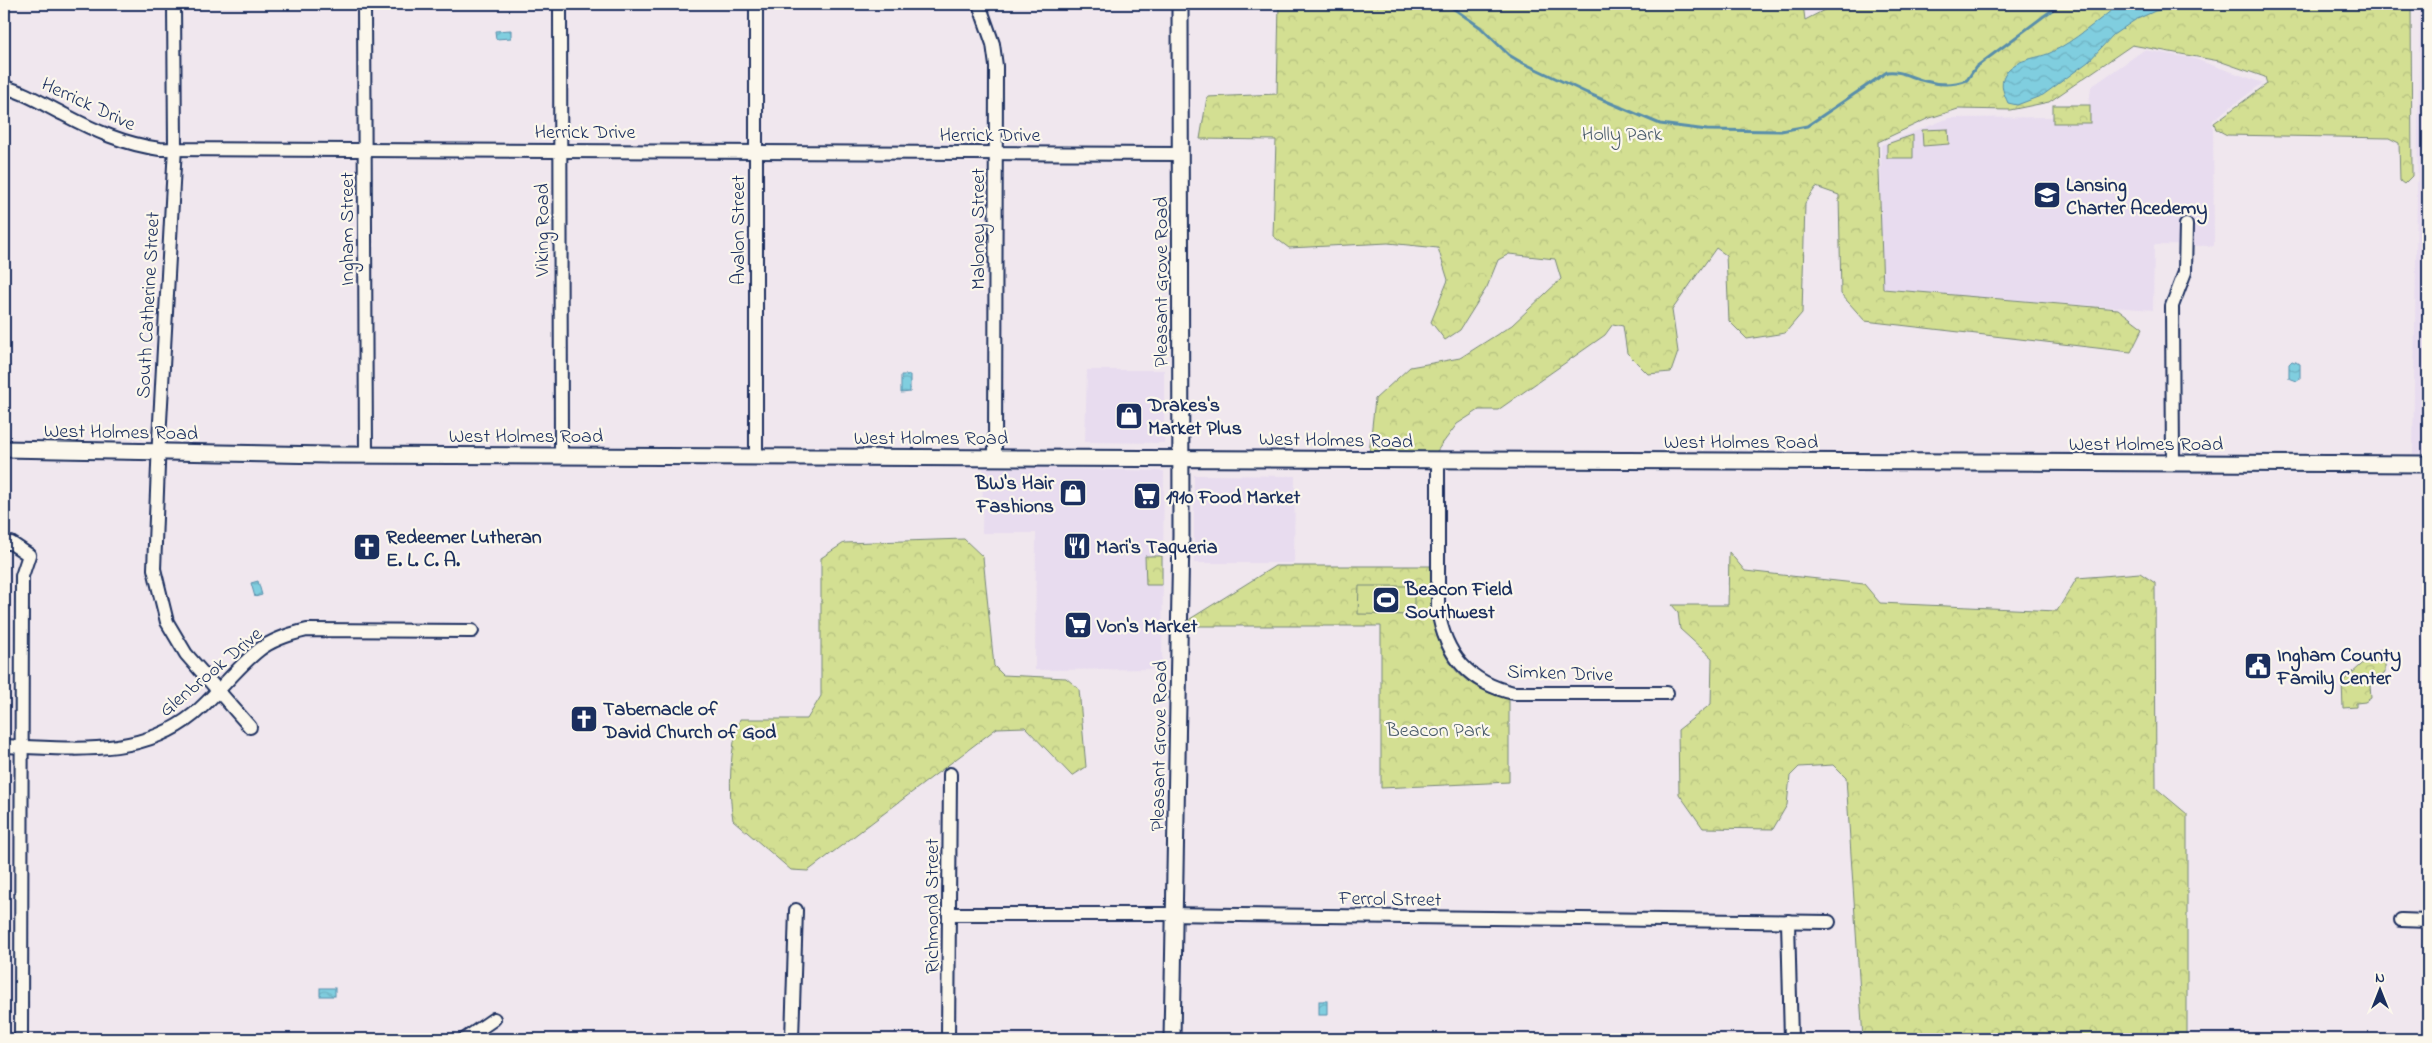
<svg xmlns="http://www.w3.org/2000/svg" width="2432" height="1043" font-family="'Indie Flower',sans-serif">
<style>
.built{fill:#e8dcef}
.forest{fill:url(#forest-crowns);stroke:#778778}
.pitch{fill:#d3df92;stroke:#778778}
.water{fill:url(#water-waves);stroke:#588eab}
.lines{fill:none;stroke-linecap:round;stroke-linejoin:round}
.stream{stroke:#588eab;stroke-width:3}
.minor-casing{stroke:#1b2f5e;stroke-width:16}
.tertiary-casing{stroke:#1b2f5e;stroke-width:19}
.minor{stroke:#fbf7ec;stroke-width:12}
.tertiary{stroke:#fbf7ec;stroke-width:15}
.labels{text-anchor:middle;stroke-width:4.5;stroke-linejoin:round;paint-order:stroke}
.street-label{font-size:20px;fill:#1b2f5e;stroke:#fbf7ec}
.park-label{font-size:20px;fill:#495b6b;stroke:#fbf7ec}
.poi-label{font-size:20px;font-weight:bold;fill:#1b2f5e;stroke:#fbf7ec;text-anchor:start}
</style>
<defs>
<pattern id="forest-crowns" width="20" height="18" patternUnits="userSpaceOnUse" patternTransform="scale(1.25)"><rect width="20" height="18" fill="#d3df92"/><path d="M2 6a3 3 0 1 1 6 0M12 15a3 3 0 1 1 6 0" fill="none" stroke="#b5c080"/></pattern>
<pattern id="water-waves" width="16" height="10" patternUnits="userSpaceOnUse" patternTransform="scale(1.25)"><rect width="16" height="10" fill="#80cedf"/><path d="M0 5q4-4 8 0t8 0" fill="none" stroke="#6eb1c2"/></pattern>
</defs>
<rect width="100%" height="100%" fill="#f0e7ee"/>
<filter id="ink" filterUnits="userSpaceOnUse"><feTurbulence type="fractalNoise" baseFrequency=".02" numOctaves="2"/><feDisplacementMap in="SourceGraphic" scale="10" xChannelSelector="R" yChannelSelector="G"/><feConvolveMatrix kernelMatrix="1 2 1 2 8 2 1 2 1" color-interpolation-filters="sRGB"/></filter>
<g filter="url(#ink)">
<g class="built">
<path d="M2420 4H2428V453L2413 454Z"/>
<path d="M2144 50 2192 58 2263 83 2213 120 2214 246 2154 245 2153 310 1879 290 1881 145 1949 118 2053 117V105H2089L2091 87Z"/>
<path d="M1087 370H1164V443L1085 442Z"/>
<path d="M983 467 1164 471 1162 669 1035 670 1036 533H982Z"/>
<path d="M1194 475 1295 476 1294 563H1194Z"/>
</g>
<g class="forest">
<path d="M1279 4H1803L1805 20 1836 4H2411L2412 176 2404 184 2400 181 2399 143 2389 138 2227 135 2216 129 2214 123 2267 84 2265 77 2219 61 2132 45 2049 102 2010 110 1958 109 1927 119 1878 142 1883 289 2118 309 2143 328 2131 352 1865 321 1841 294 1839 195 1816 187 1805 203 1802 313 1785 333 1747 339 1729 321 1726 255 1716 248 1672 310 1678 352 1671 372 1648 374 1627 353 1623 326 1613 324 1605 335 1498 410H1479L1457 424 1434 455 1369 454 1375 399 1410 367 1460 358 1512 325 1561 279 1555 259 1509 254 1498 260 1487 287 1460 330 1445 340 1431 322 1448 280 1438 248 1388 243 1289 248 1273 236 1276 140 1200 139 1207 97 1277 94Z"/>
<rect x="2053" y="105" width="37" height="18"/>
<path d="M1948 129 1949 144 1923 146 1922 130Z"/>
<path d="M1913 135V158H1887V144Z"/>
<path d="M964 539 983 557 994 666 1003 675 1066 678 1079 689 1086 767 1072 776 1025 727 997 728 808 871 791 870 733 820C728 791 730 746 740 719H807L821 696V558L844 543Z"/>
<path d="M1729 552 1745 571 1864 584 1880 603 2057 611 2077 578 2140 573 2155 583 2156 788 2187 814V1039H1863L1846 778 1833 765 1799 767 1790 776 1787 805 1773 829 1703 828 1679 794 1678 730 1711 704 1712 658 1680 629 1678 612 1672 605H1728Z"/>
<path d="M1145 556H1162V585H1146Z"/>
<path d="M1275 566H1431C1431 631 1436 681 1509 699V782L1381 788V626H1190V619Z"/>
<path d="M2378 650H2385L2389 656 2388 661 2385 664V673L2370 686 2371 698 2365 702 2356 703V707L2343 708 2342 682Z"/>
</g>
<path class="pitch" d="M1359 586H1414V615L1358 614Z"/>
<g class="water">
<path d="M2120 4H2199L2155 11 2135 20 2113 35 2088 62 2043 95 2017 105 2008 103C2004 94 1999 84 2005 74 2014 59 2036 59 2050 53 2075 41 2098 20 2120 4Z"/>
<path d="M511 30V38L496 39 495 31Z"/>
<path d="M2292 361 2300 364V379L2297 381 2289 378V364Z"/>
<path d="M901 375H910V392L901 393Z"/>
<path d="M258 581 262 595 255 597 251 583Z"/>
<rect x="320" y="988" width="15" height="8"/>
<rect x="1319" y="1001" width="8" height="14"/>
</g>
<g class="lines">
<path class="stream" d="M1447 4 1480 27 1509 55 1519 61 1587 93 1660 124 1707 130 1781 131 1807 126 1887 72C1901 70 1911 78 1925 81 1939 85 1954 85 1967 80L1976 67 2060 4"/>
<g class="minor-casing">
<g id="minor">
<path d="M174 4 175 147 159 440 154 569 167 622 186 654 250 727"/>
<path d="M364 4 366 455"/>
<path d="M560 4 561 455"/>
<path d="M756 4V457"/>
<path d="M979 4 993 44 996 66 995 458"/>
<path d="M4 87C25 92 43 104 63 114 95 131 124 144 160 149L1180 154"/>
<path d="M1438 460V610C1445 655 1469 683 1514 693H1667"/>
<path d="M2173 463 2172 306 2185 272 2186 225"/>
<path d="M4 543H11L29 555 22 576 21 1039"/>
<path d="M4 746C69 748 139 759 194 714 217 695 235 669 259 650 273 639 290 634 307 630L472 631"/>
<path d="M950 914H1163L1829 922"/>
<path d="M2401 920 2428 921"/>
<path d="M1788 921 1791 1039"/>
<path d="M465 1039 494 1019"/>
<path d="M792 1039 796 910"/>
<path d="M948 1039 950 774"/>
</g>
</g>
<g class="tertiary-casing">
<g id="tertiary">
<path d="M4 449 327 455 2428 464"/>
<path d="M1172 1039 1181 535 1180 4"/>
</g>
</g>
<use href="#minor" class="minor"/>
<use href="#tertiary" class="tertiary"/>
</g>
</g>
<defs>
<g id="school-square" transform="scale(1.4375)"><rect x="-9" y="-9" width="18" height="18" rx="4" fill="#1b2f5e" stroke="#fbf7ec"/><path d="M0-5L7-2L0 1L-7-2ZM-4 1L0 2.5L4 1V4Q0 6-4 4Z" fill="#fff"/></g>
<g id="shop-square" transform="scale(1.4375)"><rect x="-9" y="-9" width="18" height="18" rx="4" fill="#1b2f5e" stroke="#fbf7ec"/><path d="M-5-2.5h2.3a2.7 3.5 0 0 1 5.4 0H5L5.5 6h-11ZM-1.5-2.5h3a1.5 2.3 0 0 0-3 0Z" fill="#fff"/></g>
<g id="supermarket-square" transform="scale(1.4375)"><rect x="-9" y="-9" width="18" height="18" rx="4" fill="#1b2f5e" stroke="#fbf7ec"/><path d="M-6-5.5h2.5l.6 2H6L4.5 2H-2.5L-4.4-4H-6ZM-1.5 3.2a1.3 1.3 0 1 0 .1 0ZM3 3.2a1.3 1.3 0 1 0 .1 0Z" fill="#fff"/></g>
<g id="restaurant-square" transform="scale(1.4375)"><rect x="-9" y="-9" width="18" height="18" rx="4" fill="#1b2f5e" stroke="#fbf7ec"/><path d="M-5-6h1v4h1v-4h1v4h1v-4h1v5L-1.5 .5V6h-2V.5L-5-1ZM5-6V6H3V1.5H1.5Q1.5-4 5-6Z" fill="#fff"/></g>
<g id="church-square" transform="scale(1.4375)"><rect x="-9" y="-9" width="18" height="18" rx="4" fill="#1b2f5e" stroke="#fbf7ec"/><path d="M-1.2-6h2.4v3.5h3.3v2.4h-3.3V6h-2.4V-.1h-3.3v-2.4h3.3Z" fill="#fff"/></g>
<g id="stadium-square" transform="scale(1.4375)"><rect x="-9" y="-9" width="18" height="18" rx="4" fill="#1b2f5e" stroke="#fbf7ec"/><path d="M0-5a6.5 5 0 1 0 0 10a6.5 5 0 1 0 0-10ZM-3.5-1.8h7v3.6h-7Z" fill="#fff"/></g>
<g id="civic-square" transform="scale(1.4375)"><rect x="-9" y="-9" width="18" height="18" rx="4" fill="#1b2f5e" stroke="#fbf7ec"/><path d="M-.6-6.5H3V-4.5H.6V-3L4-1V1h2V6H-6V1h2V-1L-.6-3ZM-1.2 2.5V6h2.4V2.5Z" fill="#fff"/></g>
</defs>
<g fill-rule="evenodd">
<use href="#school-square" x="2047" y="195"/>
<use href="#shop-square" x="1129" y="416"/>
<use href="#shop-square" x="1073" y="493"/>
<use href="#supermarket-square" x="1147" y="496"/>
<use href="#restaurant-square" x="1077" y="546"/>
<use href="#church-square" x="367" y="547"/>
<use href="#stadium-square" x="1386" y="600"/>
<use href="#supermarket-square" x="1078" y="625"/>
<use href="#civic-square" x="2258" y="666"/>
<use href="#church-square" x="584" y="719"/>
</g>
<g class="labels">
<g class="street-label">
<text transform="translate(89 103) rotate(25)" y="7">Herrick Drive</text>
<text x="585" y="138">Herrick Drive</text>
<text x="990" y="141">Herrick Drive</text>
<text transform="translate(346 229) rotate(-90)" y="7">Ingham Street</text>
<text transform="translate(977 229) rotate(-90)" y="7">Maloney Street</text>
<text transform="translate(541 230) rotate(-90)" y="7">Viking Road</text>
<text transform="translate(737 230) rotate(-90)" y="7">Avalon Street</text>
<text transform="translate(1160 282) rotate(-90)" y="7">Pleasant Grove Road</text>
<text transform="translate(147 305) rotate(-87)" y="7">South Catherine Street</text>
<text transform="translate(121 431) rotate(1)" y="7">West Holmes Road</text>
<text x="526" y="442">West Holmes Road</text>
<text x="931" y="444">West Holmes Road</text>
<text transform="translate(1336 439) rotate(1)" y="7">West Holmes Road</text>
<text x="1741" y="448">West Holmes Road</text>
<text x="2146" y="450">West Holmes Road</text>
<text transform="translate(210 671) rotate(-40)" y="7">Glenbrook Drive</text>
<text transform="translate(1560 672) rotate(2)" y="7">Simken Drive</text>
<text transform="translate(1158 746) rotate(-89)" y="7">Pleasant Grove Road</text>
<text transform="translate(1390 898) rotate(1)" y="7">Ferrol Street</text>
<text transform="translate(931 906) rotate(-90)" y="7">Richmond Street</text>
</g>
<g class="park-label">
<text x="1622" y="140">Holly Park</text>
<text x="1438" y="736">Beacon Park</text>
</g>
<g class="poi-label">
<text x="2066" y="191">Lansing<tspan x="2066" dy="23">Charter Acedemy</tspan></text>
<text x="1148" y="411">Drakes's<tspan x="1148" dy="23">Market Plus</tspan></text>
<text x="1054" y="489" text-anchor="end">BW's Hair<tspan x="1054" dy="23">Fashions</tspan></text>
<text x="1166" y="503">1910 Food Market</text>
<text x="386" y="543">Redeemer Lutheran<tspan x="386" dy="23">E. L. C. A.</tspan></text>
<text x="1096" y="553">Mari's Taqueria</text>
<text x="1405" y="595">Beacon Field<tspan x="1405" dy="23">Southwest</tspan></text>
<text x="1097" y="632">Von's Market</text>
<text x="2277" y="661">Ingham County<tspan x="2277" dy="23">Family Center</tspan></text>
<text x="603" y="715">Tabernacle of<tspan x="603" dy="23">David Church of God</tspan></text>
</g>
</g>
<rect width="2432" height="1043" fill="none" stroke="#fbf7ec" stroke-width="20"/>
<rect x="10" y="10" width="2412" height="1023" fill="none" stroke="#1b2f5e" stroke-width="2" filter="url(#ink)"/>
<g transform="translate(2380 990)" stroke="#fbf7ec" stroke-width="4" paint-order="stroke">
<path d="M0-4L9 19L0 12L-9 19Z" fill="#1b2f5e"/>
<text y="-8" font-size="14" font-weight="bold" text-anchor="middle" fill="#1b2f5e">N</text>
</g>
</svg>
